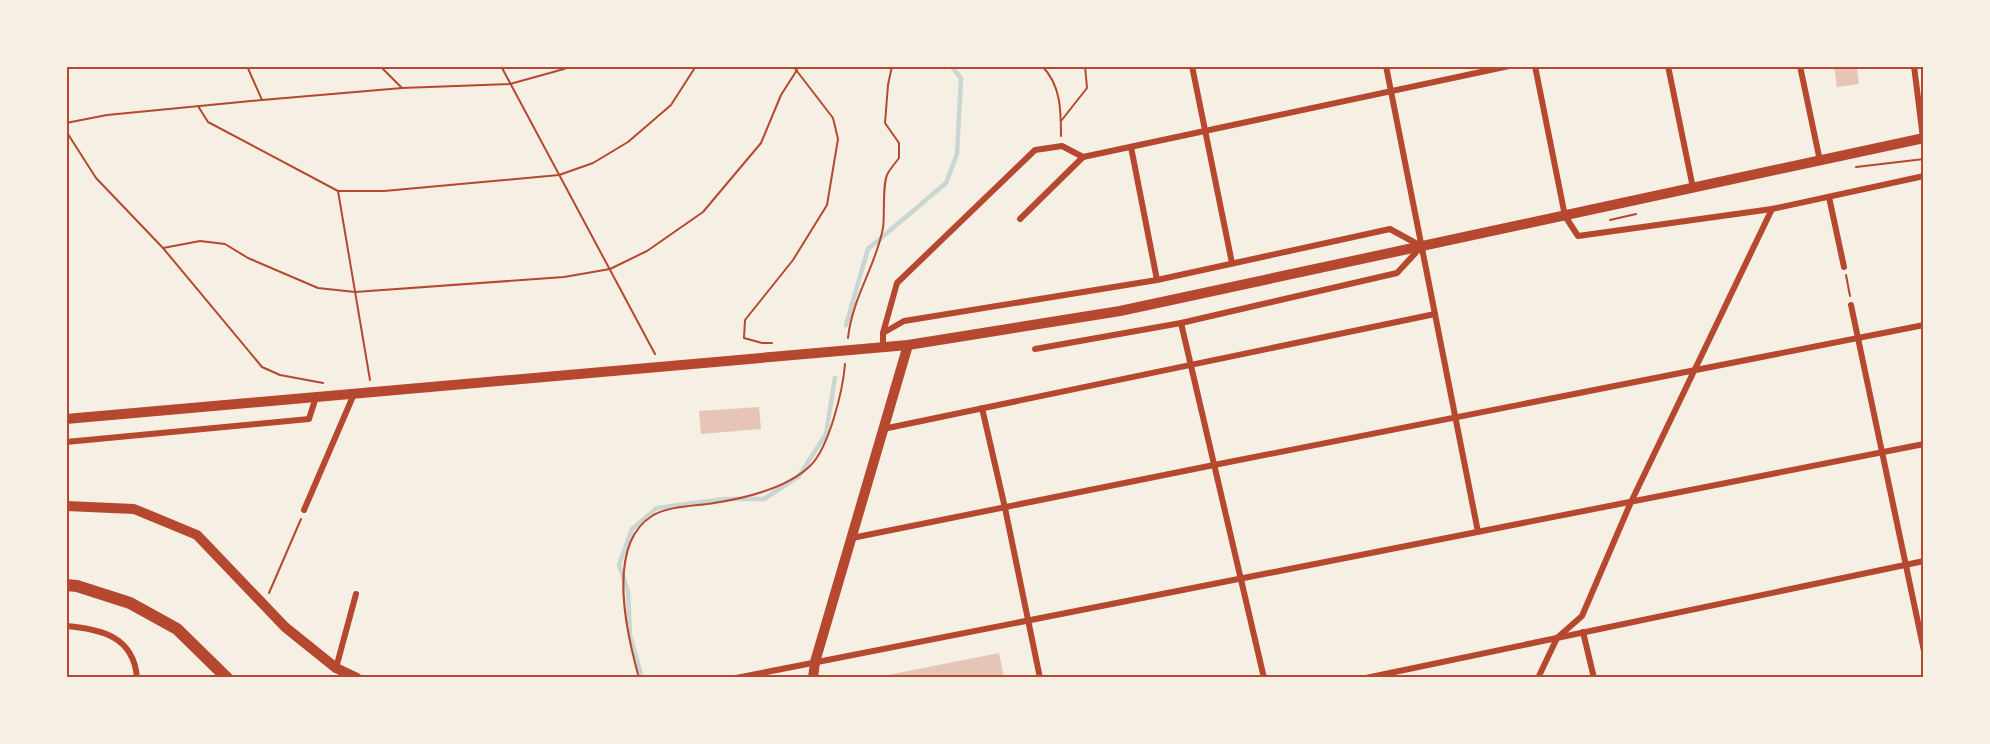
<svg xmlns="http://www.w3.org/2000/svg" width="1990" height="744" font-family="Roboto,sans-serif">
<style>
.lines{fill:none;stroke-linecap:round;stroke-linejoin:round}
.stream{stroke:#c9d6d2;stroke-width:4.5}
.building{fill:#e6c5b7}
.path{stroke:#b5482f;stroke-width:2}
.minor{stroke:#b5482f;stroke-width:6}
.tertiary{stroke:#b5482f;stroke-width:10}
.secondary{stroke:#b5482f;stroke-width:12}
.neatline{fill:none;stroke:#b5482f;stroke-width:2}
</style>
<rect width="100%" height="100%" fill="#f6efe4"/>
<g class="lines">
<g class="stream">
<path d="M846 325 868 249 946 183 957 154 961 78 951 66"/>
<path d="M642 678 630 635 628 591 619 565 632 529 657 508 724 499H764L799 476 826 434 835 378"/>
</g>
</g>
<g class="building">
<path d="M1834 66H1857L1859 84 1837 87Z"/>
<path d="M759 407 761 429 701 434 699 411Z"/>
<path d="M999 653 1004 678H888V675Z"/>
</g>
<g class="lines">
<g class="path">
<path d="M247 66 262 100"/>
<path d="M380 66 402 88"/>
<path d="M501 66 655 354"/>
<path d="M1042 66C1061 85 1061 111 1061 136"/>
<path d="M198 106 208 122 338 191H384L559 175 593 163 628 142 671 105 696 66"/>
<path d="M1061 121 1087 88 1085 66"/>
<path d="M66 123 107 115 262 100 402 88 510 84 564 69 570 66"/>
<path d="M66 131 96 178 163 248 262 367 280 375 323 383"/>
<path d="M1856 167 1924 159"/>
<path d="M338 191 370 380"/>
<path d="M1610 220 1636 214"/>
<path d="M163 248 200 241 225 244 248 258 318 288 355 292 564 277 610 269 647 251 703 212 761 143 781 95 797 70"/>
<path d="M1846 275 1850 296"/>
<path d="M848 338C852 298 876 266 883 228 885 215 882 182 888 173 891 168 895 163 899 158V143L885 123 888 85 892 66"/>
<path d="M772 343H762L744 338 745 320 793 260 827 205 838 139 833 118 793 66"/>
<path d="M269 593 301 519"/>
<path d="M639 678C627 635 605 545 652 516 667 506 696 506 714 503 746 498 786 489 810 466 829 448 843 390 845 364"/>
</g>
<g class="minor">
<path d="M1192 66 1232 263"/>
<path d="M1386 66 1478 532"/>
<path d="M1535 66 1565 216 1578 236 1772 209 1924 176"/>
<path d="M1668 66 1693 188"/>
<path d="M1800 66 1820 161"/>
<path d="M1914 66 1923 138"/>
<path d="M1131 147 1157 280"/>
<path d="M1829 197 1844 267"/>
<path d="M1020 219 1083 157 1509 66"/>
<path d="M1851 305 1924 651"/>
<path d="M1181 323 1264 678"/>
<path d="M883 333 904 321 1157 280 1390 229 1421 246"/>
<path d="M883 348V333L897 283 1035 150 1062 146 1083 157"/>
<path d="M1035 349 1181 323 1397 273 1421 247"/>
<path d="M982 408 1005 508 1040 678"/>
<path d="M883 429 1435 314"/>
<path d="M66 442 309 419 316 397"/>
<path d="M304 510 354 394"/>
<path d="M852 538 1214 465 1924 325"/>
<path d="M66 626C102 629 134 637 137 678"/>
<path d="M1583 632 1594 678"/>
<path d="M336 668 356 594"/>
<path d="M736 678 1924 444"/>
<path d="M1366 678 1924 561"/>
<path d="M1538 678 1557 638 1582 616 1631 502 1772 209"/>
</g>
<g class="tertiary">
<path d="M66 419 908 345 1120 311 1924 138"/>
<path d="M66 506 134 509 197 535 285 627 336 668 357 678"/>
<path d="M813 678 815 662 908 345"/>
</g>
<path class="secondary" d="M66 585 77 586 130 603 177 629 227 678"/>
</g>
<rect width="1990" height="744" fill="none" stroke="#f6efe4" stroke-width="135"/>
<rect x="68" y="68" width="1854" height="608" class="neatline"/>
</svg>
